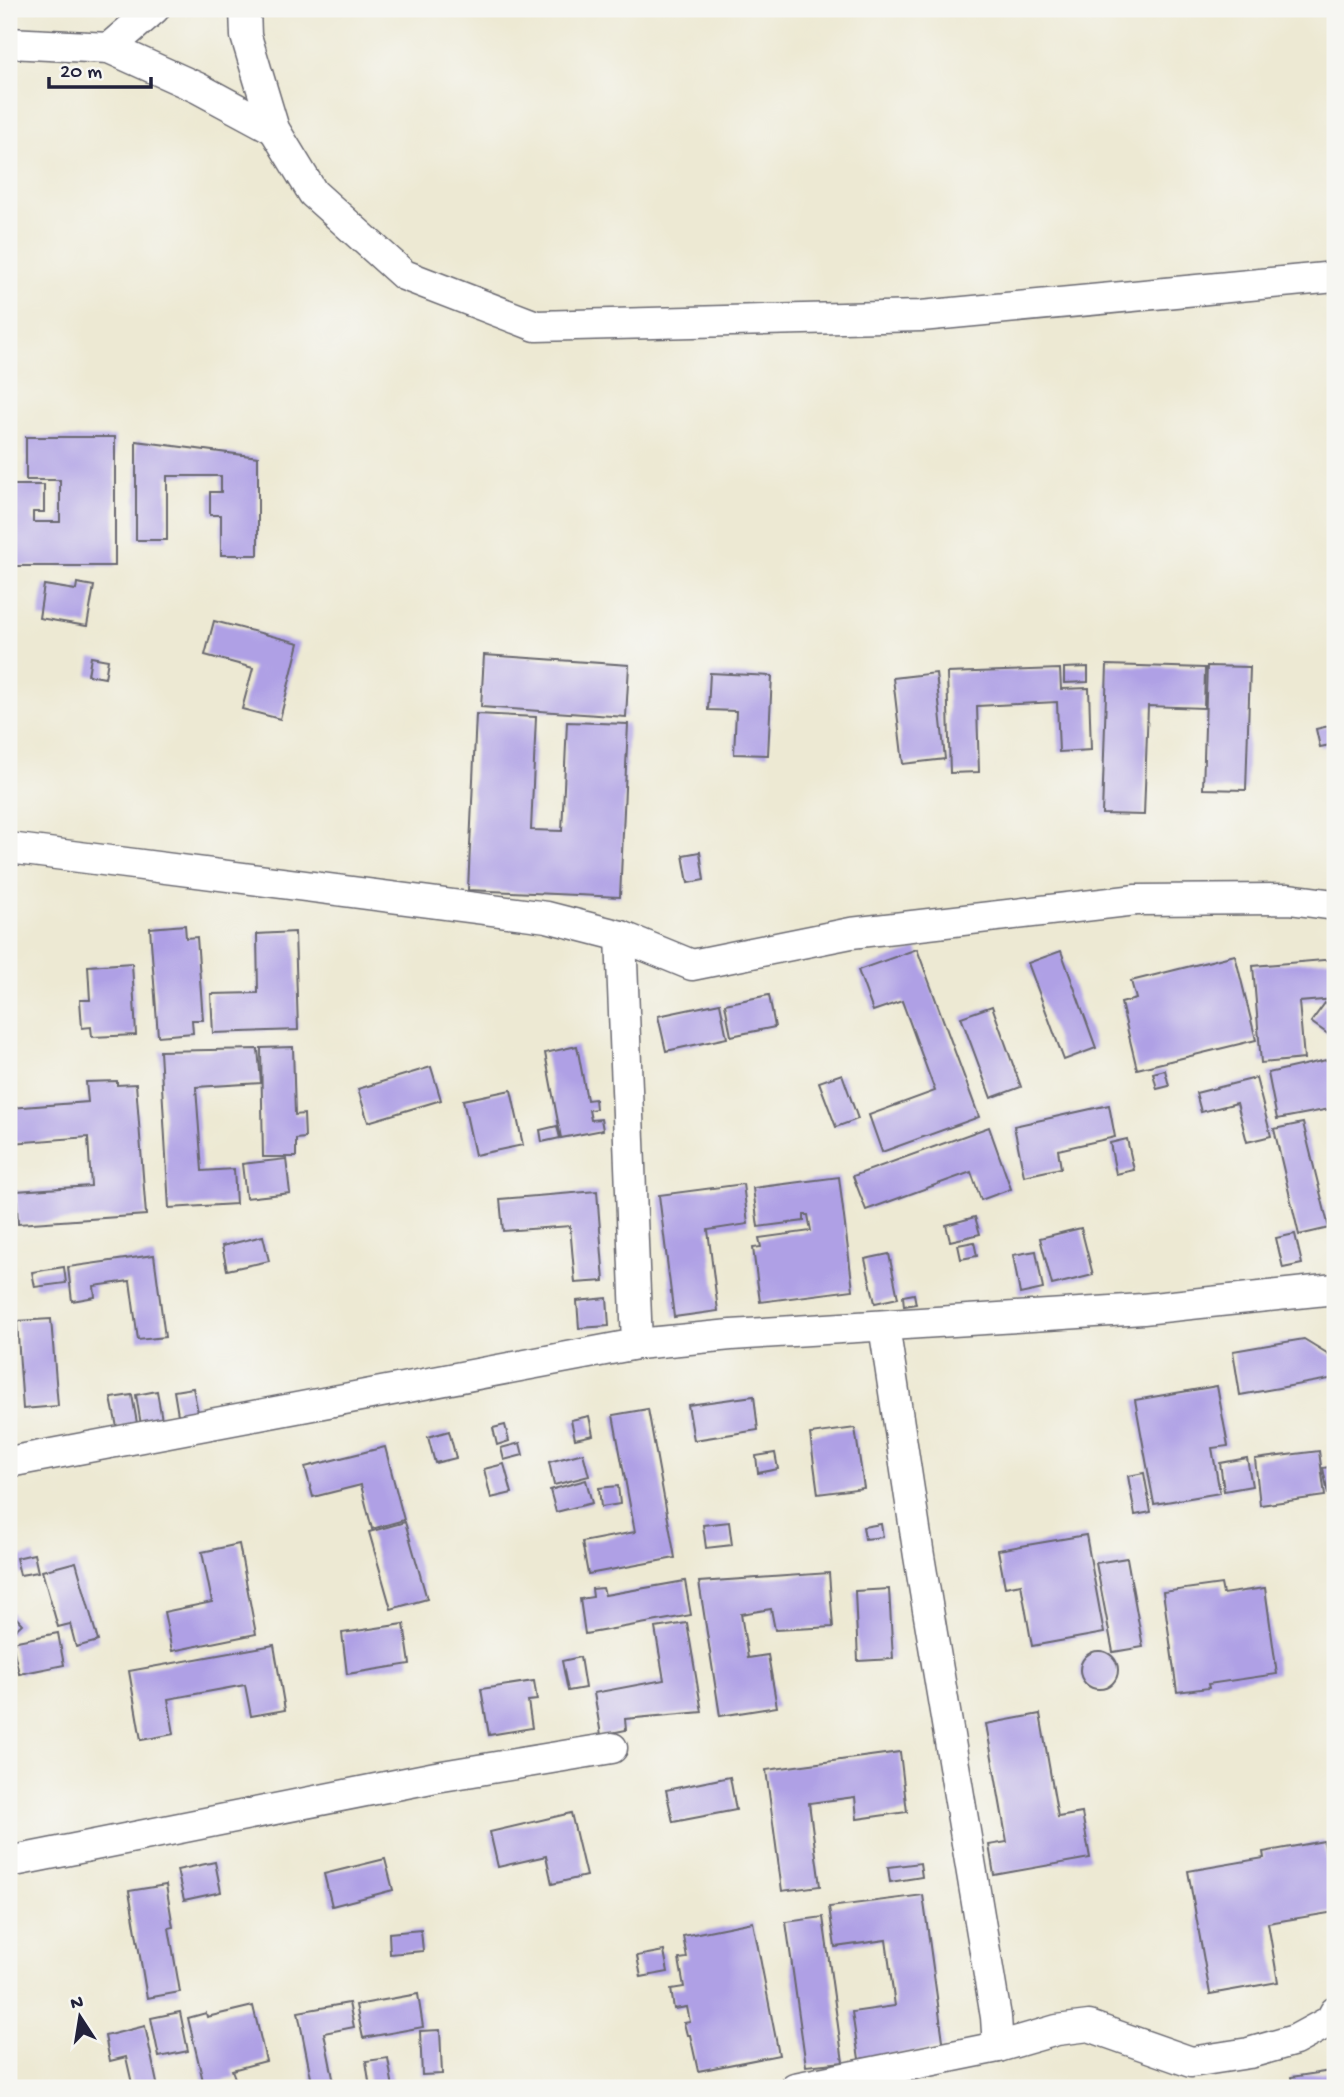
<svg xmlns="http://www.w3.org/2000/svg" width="1344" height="2097" font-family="'Gochi Hand',sans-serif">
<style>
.building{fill:#afa0e5}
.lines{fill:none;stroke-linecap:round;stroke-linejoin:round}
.minor-casing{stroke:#696870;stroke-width:33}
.minor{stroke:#fff;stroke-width:30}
</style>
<rect width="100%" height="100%" fill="#f6f6f2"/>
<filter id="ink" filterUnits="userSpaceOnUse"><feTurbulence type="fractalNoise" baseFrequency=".0143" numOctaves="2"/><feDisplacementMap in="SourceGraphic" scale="14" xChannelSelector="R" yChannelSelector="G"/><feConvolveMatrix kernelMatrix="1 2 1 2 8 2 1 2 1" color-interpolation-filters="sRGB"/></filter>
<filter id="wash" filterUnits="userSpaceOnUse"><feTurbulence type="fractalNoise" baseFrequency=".00686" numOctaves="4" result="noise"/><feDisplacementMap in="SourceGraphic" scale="28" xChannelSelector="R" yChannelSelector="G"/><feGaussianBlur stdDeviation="1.57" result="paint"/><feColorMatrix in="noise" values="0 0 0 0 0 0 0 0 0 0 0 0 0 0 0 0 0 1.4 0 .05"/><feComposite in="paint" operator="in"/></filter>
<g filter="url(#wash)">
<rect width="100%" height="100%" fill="#ede9d3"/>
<g id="blocks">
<g class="building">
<path d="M26 437H115V566H9V485H44V512H33V522H60V480H26Z"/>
<path d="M136 441 258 457V555H221V515H210V492H221V476H167V540H136Z"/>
<path d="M77 583 94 586 87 626 39 618 44 585 76 590Z"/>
<path d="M214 621 299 643 280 719 242 709 253 668 205 655Z"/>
<path d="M484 655 629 665 626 717 481 707Z"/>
<path d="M91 657 108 660 105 678 88 675Z"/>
<path d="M1107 665 1205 668 1204 708 1148 706 1144 815 1102 814Z"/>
<path d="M1207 666 1250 667 1246 790 1203 789Z"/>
<path d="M1088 667V682L1064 683V668Z"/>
<path d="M1060 669 1061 689 1089 688 1091 750 1059 752 1057 702 977 706 979 772 950 773 947 673Z"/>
<path d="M710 673 772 676 768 755 734 754 736 711 708 710Z"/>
<path d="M936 673 945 759 903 764 893 678Z"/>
<path d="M476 714 536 717 531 830 562 831 567 722 628 724 620 897 468 890Z"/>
<path d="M1333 725 1335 744 1320 747 1316 729Z"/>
<path d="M700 852 704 880 688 883 683 855Z"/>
<path d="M185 925 186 938 197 937 203 1020H192L193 1033 158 1036 150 928Z"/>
<path d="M295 932 298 1030 213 1033 211 994 258 993 257 934Z"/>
<path d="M917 949 979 1117 882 1152 869 1115 935 1091 902 1001 873 1011 858 970Z"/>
<path d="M1061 951 1096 1048 1064 1060 1028 963Z"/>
<path d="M1235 955 1256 1040 1137 1069 1121 1003 1136 999 1131 981Z"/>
<path d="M1335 959V999L1299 1002 1304 1059 1261 1063 1253 966Z"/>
<path d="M132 963 136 1035 92 1037 91 1027 82 1028 80 1000H90L88 966Z"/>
<path d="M769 995 775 1027 731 1036 725 1004Z"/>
<path d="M720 1003 727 1038 666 1051 658 1016Z"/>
<path d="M1325 1003 1335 1010V1039L1311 1022Z"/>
<path d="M992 1006 1021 1087 991 1098 961 1017Z"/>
<path d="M577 1046 587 1100 595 1099 596 1109 589 1110 591 1120 601 1119 603 1130 561 1138 545 1053Z"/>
<path d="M293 1047 295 1115 304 1114 305 1138 296 1139V1157H263L261 1048Z"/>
<path d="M258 1049 261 1083 196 1087 202 1171 234 1169 236 1204 169 1208 160 1051Z"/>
<path d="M1335 1058V1108L1277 1119 1268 1073Z"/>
<path d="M431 1067 441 1100 368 1122 358 1089Z"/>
<path d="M1165 1070 1169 1086 1157 1089 1153 1073Z"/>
<path d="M842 1074 858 1119 836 1127 819 1082Z"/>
<path d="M1256 1078 1271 1136 1247 1142 1237 1103 1201 1112 1196 1093Z"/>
<path d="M117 1081V1085L136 1084 146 1215 18 1224 16 1191 91 1186 88 1137 12 1143 10 1108 88 1102 86 1082Z"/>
<path d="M511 1090 523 1145 475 1155 463 1100Z"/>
<path d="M1109 1105 1115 1137 1058 1150 1061 1168 1024 1176 1014 1126Z"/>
<path d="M1303 1123 1329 1228 1299 1235 1274 1129Z"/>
<path d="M557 1126 560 1138 542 1142 540 1130Z"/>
<path d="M989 1127 1011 1189 981 1200 971 1172 866 1210 853 1176Z"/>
<path d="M1127 1139 1134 1170 1116 1174 1110 1143Z"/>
<path d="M286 1159 290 1193 246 1198 242 1164Z"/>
<path d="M839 1177 853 1290 760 1302 753 1248 761 1247 759 1238 811 1231 808 1215H804V1221L758 1227 753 1188Z"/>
<path d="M743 1184 748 1224 708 1230 718 1311 674 1317 659 1195Z"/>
<path d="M597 1191 604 1281 575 1283 570 1226 503 1231 500 1199Z"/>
<path d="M975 1217 980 1234 950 1241 946 1225Z"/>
<path d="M1081 1228 1093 1275 1052 1285 1040 1238Z"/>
<path d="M1295 1234 1302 1264 1283 1268 1276 1238Z"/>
<path d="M263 1236 269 1261 227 1270 222 1246Z"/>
<path d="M974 1242 977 1256 961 1259 958 1245Z"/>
<path d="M1036 1251 1043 1289 1020 1294 1013 1255Z"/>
<path d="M889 1254 898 1298 875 1303 865 1259Z"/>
<path d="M154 1255 165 1337 138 1340 130 1281 94 1286 95 1297 72 1301 68 1267Z"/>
<path d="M64 1267 66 1283 35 1287 32 1272Z"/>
<path d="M914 1294 916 1304 904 1306 903 1296Z"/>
<path d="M607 1298 609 1326 579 1328 577 1301Z"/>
<path d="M51 1319 58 1406 23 1409 17 1321Z"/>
<path d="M1304 1339 1335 1358V1378L1240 1395 1233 1351Z"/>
<path d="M1217 1386 1228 1446 1212 1448 1220 1493 1154 1504 1135 1400Z"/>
<path d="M193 1388 198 1412 178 1415 174 1391Z"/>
<path d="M157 1391 162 1420 141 1425 136 1395Z"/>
<path d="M132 1395 137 1423 117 1427 111 1398Z"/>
<path d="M754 1396 758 1430 694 1440 688 1405Z"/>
<path d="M648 1409 675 1558 588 1574 582 1542 635 1532 613 1415Z"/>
<path d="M589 1416 593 1435 575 1439 571 1420Z"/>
<path d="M505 1425 509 1441 497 1445 493 1428Z"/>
<path d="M855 1428 864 1488 818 1494 810 1434Z"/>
<path d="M449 1431 456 1458 435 1463 428 1437Z"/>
<path d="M520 1443 523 1455 504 1460 501 1448Z"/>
<path d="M385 1447 404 1520 372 1529 361 1485 313 1497 305 1467Z"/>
<path d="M1319 1451 1325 1496 1260 1505 1255 1459Z"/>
<path d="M583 1453 589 1476 554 1485 549 1462Z"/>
<path d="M775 1453 778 1469 758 1473 756 1456Z"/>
<path d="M1247 1458 1252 1486 1224 1491 1220 1463Z"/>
<path d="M504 1464 512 1493 491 1498 484 1469Z"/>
<path d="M1335 1466V1493L1328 1494 1323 1468Z"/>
<path d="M1144 1473 1151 1512 1135 1515 1128 1476Z"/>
<path d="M586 1480 592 1503 556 1512 550 1490Z"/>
<path d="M618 1486 620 1504 601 1507 599 1488Z"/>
<path d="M405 1522 427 1599 391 1609 369 1532Z"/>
<path d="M729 1522 732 1545 706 1548 703 1525Z"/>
<path d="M881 1524 883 1537 865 1539 863 1527Z"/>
<path d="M1086 1535 1104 1633 1032 1646 1021 1584 1005 1587 998 1550Z"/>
<path d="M239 1544 256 1634 172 1651 164 1612 212 1602 202 1552Z"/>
<path d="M34 1554 38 1572 20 1575 16 1558Z"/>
<path d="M1127 1558 1143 1647 1113 1652 1096 1563Z"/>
<path d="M76 1562 98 1641 76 1647 70 1624 58 1627 42 1571Z"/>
<path d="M829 1573 833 1627 775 1630 771 1609 741 1614 748 1658 768 1655 777 1707 720 1716 699 1582Z"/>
<path d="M685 1581 691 1615 585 1634 580 1599 593 1597 592 1589 603 1588 605 1595Z"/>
<path d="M1221 1584 1223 1594 1265 1588 1277 1674 1208 1684 1209 1688 1177 1692 1163 1592Z"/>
<path d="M889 1589 893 1659 858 1661 855 1591Z"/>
<path d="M11 1612 22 1624 9 1636V1614Z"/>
<path d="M687 1623 702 1712 625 1719 626 1730 601 1735 594 1693 664 1680 655 1628Z"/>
<path d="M404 1624 410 1664 347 1674 342 1633Z"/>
<path d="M58 1633 64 1665 19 1674 12 1642Z"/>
<path d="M274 1645 285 1710 251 1716 245 1685 168 1699 174 1734 141 1740 129 1671Z"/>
<circle cx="1099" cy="1670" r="19"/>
<path d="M580 1657 585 1688 568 1691 562 1661Z"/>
<path d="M534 1681 537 1700 528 1701 532 1728 489 1735 481 1689Z"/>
<path d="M1040 1714 1058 1817 1082 1813 1090 1858 994 1875 989 1845 1007 1842 986 1724Z"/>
<path d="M900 1752 907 1812 857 1819 855 1797 809 1803 820 1886 782 1891 766 1770Z"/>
<path d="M730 1777 736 1810 673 1822 666 1790Z"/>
<path d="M571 1813 586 1876 552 1884 546 1856 498 1867 490 1832Z"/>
<path d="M1324 1841 1335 1912 1268 1923 1278 1982 1210 1994 1188 1871 1264 1858 1263 1852Z"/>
<path d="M385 1859 393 1890 332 1906 324 1874Z"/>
<path d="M215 1862 221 1892 184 1900 177 1870Z"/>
<path d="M920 1863 922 1877 890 1882 888 1867Z"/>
<path d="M166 1885 173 1927 169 1928 180 1992 147 1998 129 1891Z"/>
<path d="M923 1895 944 2048 859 2059 852 2012 895 2006 886 1940 835 1947 829 1907Z"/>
<path d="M823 1917 843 2062 806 2066 786 1922Z"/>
<path d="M753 1922 779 2055 698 2071 690 2035H687L684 2023 690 2022 687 2007 674 2009 671 1989 684 1987 679 1959 687 1958 683 1936Z"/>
<path d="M421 1930 423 1951 390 1954 389 1933Z"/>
<path d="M664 1951 668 1972 641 1977 637 1956Z"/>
<path d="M418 1994 423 2027 363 2038 356 2005Z"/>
<path d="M349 2003 354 2027 324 2033 335 2088H313L298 2012Z"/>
<path d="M253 2006 266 2061 232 2070 235 2078 204 2085 188 2018 206 2013 207 2017Z"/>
<path d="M180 2012 188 2051 159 2057 151 2018Z"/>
<path d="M145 2026 158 2088H133L126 2057 110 2061 105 2036Z"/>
<path d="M440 2030 442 2074 422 2075 420 2031Z"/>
<path d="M388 2058 393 2088H370L366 2061Z"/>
<path d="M1331 2071 1334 2088H1293L1291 2077Z"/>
</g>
</g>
</g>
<g filter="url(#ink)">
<use href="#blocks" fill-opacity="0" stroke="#696870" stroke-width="2"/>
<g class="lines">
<g class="minor-casing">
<g id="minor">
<path d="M245 9 246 36 274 129 313 193 404 275 536 326 921 316 1335 277"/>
<path d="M9 43 109 48 198 88 274 129"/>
<path d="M109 48 154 9"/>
<path d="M9 848 547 917 621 936 637 1344"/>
<path d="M621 936 692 965 851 933 1136 900 1289 899 1335 905"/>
<path d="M884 1326 919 1556 996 2017 998 2047"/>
<path d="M9 1462 637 1344 731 1335 1143 1309 1335 1289"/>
<path d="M9 1862 436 1777 612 1748"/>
<path d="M795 2088 998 2047 1057 2030 1089 2026 1191 2062 1249 2053 1295 2040 1330 2021 1335 2012"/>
</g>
</g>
<use href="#minor" class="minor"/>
</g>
</g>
<rect width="1344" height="2097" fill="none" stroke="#f6f6f2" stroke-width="35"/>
<g transform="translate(80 2017) rotate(348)" stroke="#f6f6f2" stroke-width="5" paint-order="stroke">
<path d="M0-5L12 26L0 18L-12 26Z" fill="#22223b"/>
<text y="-10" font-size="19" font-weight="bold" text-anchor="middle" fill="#22223b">N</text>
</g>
<path d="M49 77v10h102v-10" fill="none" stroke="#22223b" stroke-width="3.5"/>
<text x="60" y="77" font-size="21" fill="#22223b" stroke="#f6f6f2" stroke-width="5" paint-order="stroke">20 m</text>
</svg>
